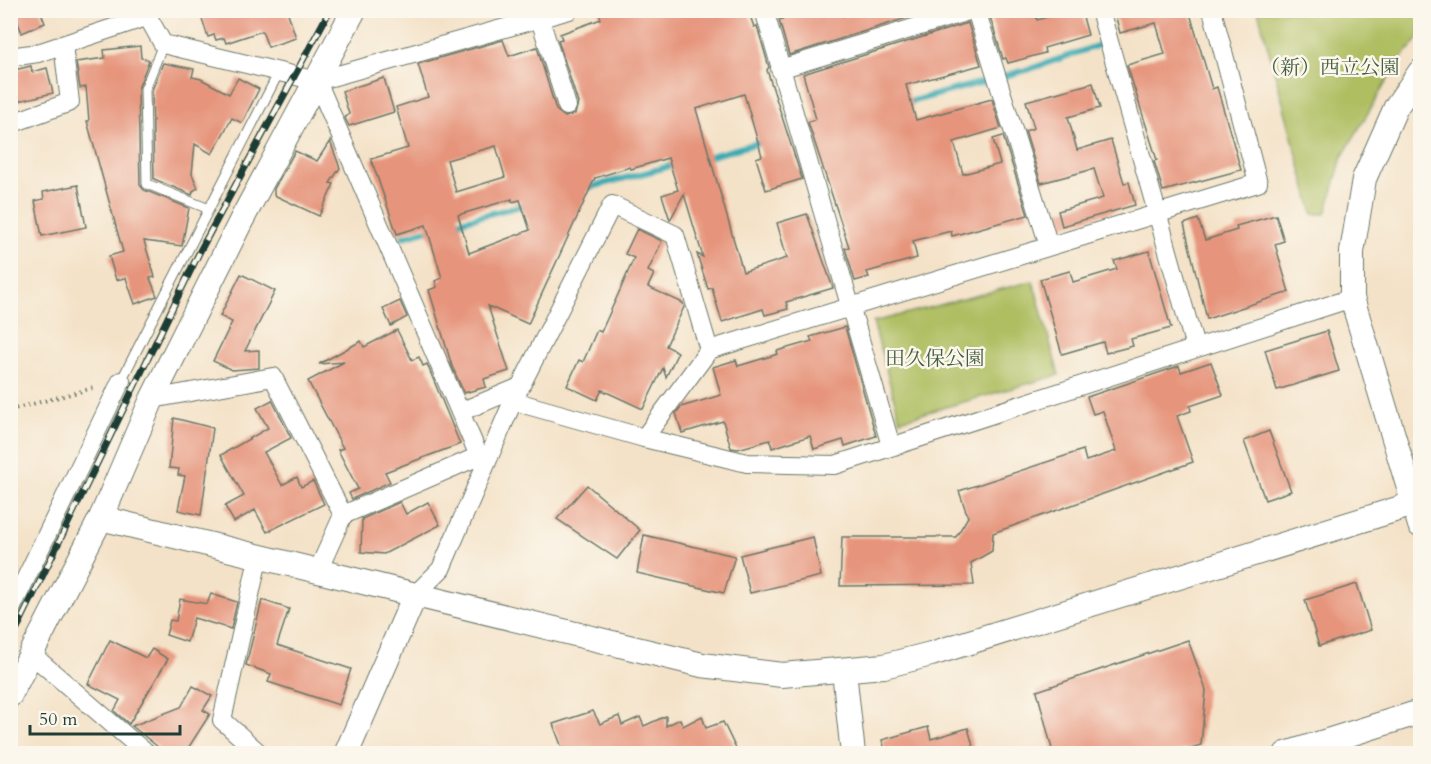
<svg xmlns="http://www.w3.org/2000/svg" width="1431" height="764" font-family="Cardo,'Noto Serif JP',serif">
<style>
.green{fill:#aebe60;stroke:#667e4a;stroke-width:1.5}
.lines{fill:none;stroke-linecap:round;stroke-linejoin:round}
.stream{stroke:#39abb3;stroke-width:6}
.building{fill:#e6947b;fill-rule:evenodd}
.service-casing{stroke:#6a7768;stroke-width:11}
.minor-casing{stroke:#6a7768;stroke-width:20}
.tertiary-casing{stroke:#6a7768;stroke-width:26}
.path{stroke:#6a7768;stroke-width:4;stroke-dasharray:1.5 4.5;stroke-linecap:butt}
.service{stroke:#fff;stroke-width:9}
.minor{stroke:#fff;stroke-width:18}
.tertiary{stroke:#fff;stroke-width:24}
.rail-casing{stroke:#1f3d34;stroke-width:7}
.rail{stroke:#fbf7ec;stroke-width:4.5;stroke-dasharray:14;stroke-linecap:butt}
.labels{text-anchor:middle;stroke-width:5;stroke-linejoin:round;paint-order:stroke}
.park-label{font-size:20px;fill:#435d3f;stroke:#fbf7ec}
</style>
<rect width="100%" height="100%" fill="#fbf7ec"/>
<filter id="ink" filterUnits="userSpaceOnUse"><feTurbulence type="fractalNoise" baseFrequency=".0167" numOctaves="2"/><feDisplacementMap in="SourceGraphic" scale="12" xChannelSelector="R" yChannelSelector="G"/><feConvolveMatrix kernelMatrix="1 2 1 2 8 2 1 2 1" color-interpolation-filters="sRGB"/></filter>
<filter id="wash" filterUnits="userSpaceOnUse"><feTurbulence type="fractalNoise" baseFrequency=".008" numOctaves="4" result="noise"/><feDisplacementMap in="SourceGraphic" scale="24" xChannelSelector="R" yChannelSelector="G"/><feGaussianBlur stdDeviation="1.35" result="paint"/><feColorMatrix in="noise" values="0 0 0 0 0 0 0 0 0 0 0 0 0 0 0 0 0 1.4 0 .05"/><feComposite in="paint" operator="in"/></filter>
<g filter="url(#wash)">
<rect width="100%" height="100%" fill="#f4e2c8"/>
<g class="green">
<path d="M1258 11H1420V37L1398 62 1342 157 1326 214H1313Z"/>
<path d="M1033 281 1059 375 900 420 873 322Z"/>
</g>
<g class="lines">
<g class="stream">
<path d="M906 103 1030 69 1108 42"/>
<path d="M703 158 765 141"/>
<path d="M584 189 678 164"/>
<path d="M453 223 528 204"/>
<path d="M403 237 435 228"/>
</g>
</g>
<g id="blocks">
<g class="building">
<path d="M13 10H40L45 23 22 33Z"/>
<path d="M199 10H287L296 38 268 47 262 31 226 43 224 38 216 40 214 35 208 37Z"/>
<path d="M598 10H748L754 27 757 26 769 67 767 70 802 179 766 190 756 158 762 156 744 94 696 109 743 272 787 258 777 223 807 214 833 288 786 302 788 309 765 315 763 309 722 322 712 288 708 289 697 254 703 257 684 194 670 220 662 195 678 190 668 158 631 169 630 167 595 178 528 324 488 306 509 371 484 379 486 387 464 393 452 366 429 290 437 287 435 281 442 278 426 225 397 234 371 159 408 148 396 107 428 97 418 64 503 40 509 56 537 47 556 110 565 117 575 114 578 103 558 40 562 39 560 34 601 19ZM496 146 505 177 456 192 447 160ZM512 199V202L520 200 530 230 469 253 458 215Z"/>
<path d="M807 10H841L843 16 861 10H932L789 55 779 20Z"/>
<path d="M988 10H1034L1037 20 1069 10H1081L1088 35 1044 48 1045 53 1008 63 1006 58 1003 59Z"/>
<path d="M1114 10H1189L1212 89 1217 87 1241 170 1163 191 1154 161 1157 160 1127 65 1165 54 1156 23 1120 33Z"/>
<path d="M968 23 981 65 906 85 916 120 992 99 1001 128 954 142 963 174 1000 164 993 139 1003 136 1028 215 952 236 951 231 913 241 917 258 867 272 869 277 855 281 845 248 849 247 808 122 816 119 803 74Z"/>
<path d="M140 46 141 58 149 60 138 89 140 185 144 190 189 208 182 246 144 241 155 277 150 278 157 296 135 304 126 278 116 280 109 256 123 252 87 121H89L86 87 80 88 76 62 105 58 104 50Z"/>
<path d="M163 63 194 69 192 77 201 79 229 94 238 78 259 89 242 123 232 118 212 154 195 144 192 174 198 188 193 191 192 195 154 179 152 90Z"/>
<path d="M31 66 32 72 47 68 53 93 10 103V71Z"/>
<path d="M384 78 394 112 349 126 345 118 349 114 342 91Z"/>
<path d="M1093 83 1100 108 1068 117 1077 150 1111 140 1124 183 1129 182 1135 205 1062 226 1058 211 1103 198 1094 169 1041 183 1025 131 1034 128 1026 101Z"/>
<path d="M330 141 340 168 330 183 334 184 319 216 274 195V189L295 151 317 161Z"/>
<path d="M78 185 86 227 42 236 35 201 44 199 43 192Z"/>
<path d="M1276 215 1284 241 1275 244 1289 292 1207 319 1184 224 1198 219 1205 240 1237 230 1236 226Z"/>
<path d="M637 229 662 241 648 271 654 274 648 287 683 303 684 307 666 346 678 352 666 377 663 368 643 409 602 390 597 400 567 386 579 360 583 362 597 330 601 332 621 288 634 258 625 254Z"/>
<path d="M1149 251 1171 328 1131 339 1133 346 1106 353 1103 342 1062 354 1040 279 1070 271 1073 282 1117 269 1114 261Z"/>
<path d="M241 274 275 291 245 351 259 350V368L232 370 213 361 232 322 220 316Z"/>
<path d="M400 301 407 317 391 326 383 309Z"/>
<path d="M845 327 876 436 845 446 843 440 814 449 810 436 772 448 770 440 738 449 731 448 723 421 682 433 676 413 681 407 721 395 713 367 736 360 738 366 778 354 777 351 812 341 810 337Z"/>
<path d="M397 330 412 360 419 357 423 366 427 364 460 444 385 472 390 482 352 499 349 493 358 489 338 450 343 448 308 381 344 362 319 364 361 341 364 347Z"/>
<path d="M1327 331 1339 371 1277 390 1265 350Z"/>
<path d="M1211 362 1223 395 1190 406 1191 411 1177 416 1193 462 993 533 992 551 971 563 974 585 840 586 842 537H956L968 517 959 491 1083 450 1086 461 1116 451 1103 411 1093 414 1087 397 1179 366 1181 372Z"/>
<path d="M272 400 291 438 264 452 282 485 297 477 301 487 313 481 324 504 267 532 255 510 234 522 225 506 244 496 221 455 268 428 257 408Z"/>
<path d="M174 418 213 428 201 515 178 510 185 476 178 475 179 469 169 468Z"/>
<path d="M1269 431 1291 491 1265 500 1244 441Z"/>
<path d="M587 485 640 530 617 559 557 519Z"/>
<path d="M400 502 406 514 428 502 440 525 384 554 361 552 362 519Z"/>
<path d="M644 535 735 556 724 593 637 573Z"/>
<path d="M813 537 821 576 750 593 740 555Z"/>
<path d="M1357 584 1371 630 1319 646 1305 600Z"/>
<path d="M211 594 237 602 231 629 194 618 187 642 166 635 170 620 176 621 180 599 207 604Z"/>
<path d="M262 600 289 609 277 645 351 669 339 705 268 682 271 674 246 665Z"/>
<path d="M110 640 146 658 152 649 168 659 129 724 114 711 120 700 88 684Z"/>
<path d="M1188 640 1206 690 1201 745 1173 753H1053L1037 691Z"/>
<path d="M193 686 212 696 203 710 210 714 185 753H158V747L132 726 181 707Z"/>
<path d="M593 711 600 724 619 716 622 725 640 717 644 726 666 716V726L680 719 683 726 702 716 706 728 723 722 738 753H564L553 724Z"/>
<path d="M928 727 931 739 968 728 975 753H886L882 740Z"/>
</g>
</g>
</g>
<g filter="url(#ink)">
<use href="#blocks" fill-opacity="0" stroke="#6a7768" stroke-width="1.5"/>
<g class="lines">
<g class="service-casing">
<g id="service">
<path d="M163 44 145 89 147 184 209 209"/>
<path d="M121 381 279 72"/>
</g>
</g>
<g class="minor-casing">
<g id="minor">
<path d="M144 10 163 44 317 81 569 10"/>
<path d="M764 10 891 446"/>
<path d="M976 10 1049 246"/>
<path d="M1100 10 1195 347"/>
<path d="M540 19 567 106"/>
<path d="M10 57 38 53 146 17"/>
<path d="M780 69 972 10"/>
<path d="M317 81 479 456"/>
<path d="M10 124 70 102 63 45"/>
<path d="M152 399 273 377 343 515 317 573"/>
<path d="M513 401 644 438 747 463 835 465 1352 298"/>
<path d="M460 412 520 387"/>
<path d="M644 438 709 350 1258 183 1212 10"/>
<path d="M343 515 479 456 484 467"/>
<path d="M258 559 222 720 260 754"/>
<path d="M415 595 441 569 513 401 612 205 675 235 709 350"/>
<path d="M10 611 121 381"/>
<path d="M30 653 147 754"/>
</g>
</g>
<g class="tertiary-casing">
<g id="tertiary">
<path d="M1420 72 1396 107 1364 179 1352 252V298L1420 525"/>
<path d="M101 518 702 665 782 675 884 666 931 654 1420 502"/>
<path d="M844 671 853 754"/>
<path d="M10 695 101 518 152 399 242 219 354 10"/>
<path d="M346 754 415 595"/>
<path d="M1286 754 1420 712"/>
</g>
</g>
<path class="path" d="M10 410 97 387"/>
<use href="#service" class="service"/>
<use href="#minor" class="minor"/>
<use href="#tertiary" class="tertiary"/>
<g class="rail-casing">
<path id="rail" d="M10 643 200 251 330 10"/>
</g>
<use href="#rail" class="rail"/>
</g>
</g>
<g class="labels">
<g class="park-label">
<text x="1330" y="74">（新）西立公園</text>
<text x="935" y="365">田久保公園</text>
</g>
</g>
<rect width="1431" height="764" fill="none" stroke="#fbf7ec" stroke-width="36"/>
<path d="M30 725v9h150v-9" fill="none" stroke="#1f3d34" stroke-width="3"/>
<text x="39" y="725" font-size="18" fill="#1f3d34" stroke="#fbf7ec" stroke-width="4.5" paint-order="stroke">50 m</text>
</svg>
